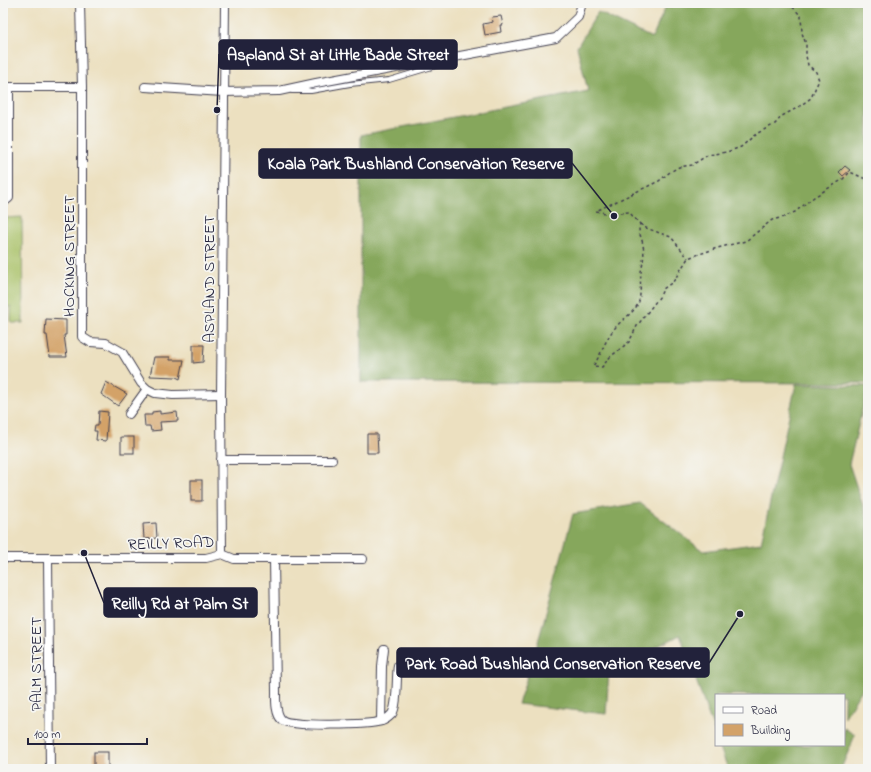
<svg xmlns="http://www.w3.org/2000/svg" width="871" height="772" font-family="'Indie Flower',sans-serif">
<style>
.green{fill:#a9c167;stroke:#667251}
.forest{fill:#86a75c;stroke:#54644c}
.building{fill:#d3a268}
.lines{fill:none;stroke-linecap:round;stroke-linejoin:round}
.lane-casing{stroke:#403e4f;stroke-width:6}
.street-casing{stroke:#403e4f;stroke-width:10}
.path{stroke:#403e4f;stroke-width:1.5;stroke-dasharray:3 3;stroke-linecap:butt}
.lane{stroke:#fff;stroke-width:4}
.street{stroke:#fff;stroke-width:8}
.labels{text-anchor:middle;stroke-width:3.5;stroke-linejoin:round;paint-order:stroke}
.street-label{font-size:16px;fill:#22223b;stroke:#f6f6f2}
.leader{fill:none;stroke:#22223b;stroke-width:1.5}
.callout-dot{fill:#22223b;stroke:#f6f6f2;stroke-width:1.5}
.callout{fill:#22223b;stroke:#22223b;stroke-width:1.5}
.callout-label{font-size:17px;text-anchor:middle;font-weight:bold;fill:#fff}
</style>
<rect width="100%" height="100%" fill="#f6f6f2"/>
<filter id="ink" filterUnits="userSpaceOnUse"><feTurbulence type="fractalNoise" baseFrequency=".025" numOctaves="2"/><feDisplacementMap in="SourceGraphic" scale="8" xChannelSelector="R" yChannelSelector="G"/><feConvolveMatrix kernelMatrix="1 2 1 2 8 2 1 2 1" color-interpolation-filters="sRGB"/></filter>
<filter id="wash" filterUnits="userSpaceOnUse"><feTurbulence type="fractalNoise" baseFrequency=".012" numOctaves="4" result="noise"/><feDisplacementMap in="SourceGraphic" scale="16" xChannelSelector="R" yChannelSelector="G"/><feGaussianBlur stdDeviation="0.9" result="paint"/><feColorMatrix in="noise" values="0 0 0 0 0 0 0 0 0 0 0 0 0 0 0 0 0 1.4 0 .05"/><feComposite in="paint" operator="in"/></filter>
<g filter="url(#wash)">
<rect width="100%" height="100%" fill="#ece0c0"/>
<path class="green" d="M22 217 23 323H11V307H3V218Z"/>
<g class="forest">
<path d="M673 3H868V383L361 382V135L588 91 577 47 598 12 652 38 666 6H674Z"/>
<path d="M796 384 868 386 849 464 868 521V680L844 718V695H716V736L680 635 609 671 606 714 518 704 535 653 573 514 640 503 703 551 761 543Z"/>
<path d="M844 728 855 735 841 769H728L719 745H844Z"/>
</g>
<g id="blocks">
<g class="building">
<path d="M501 16 503 25H500L501 32 485 35 483 24 493 22 492 17Z"/>
<path d="M845 166 850 170 843 176 839 172Z"/>
<path d="M46 319 66 320V335H64L67 357H50L47 335H45Z"/>
<path d="M193 345H204L203 362 193 363Z"/>
<path d="M154 357H170V360H184L180 379 176 377 150 376Z"/>
<path d="M106 382 127 394 118 406 101 394Z"/>
<path d="M99 411 108 412 106 441 96 440 97 431H94L95 425H98Z"/>
<path d="M160 411V414L177 412 178 421 160 422 161 430 151 431 150 426H145L144 415H152V412Z"/>
<path d="M367 434H377L378 453H367Z"/>
<rect x="121" y="437" width="13" height="16"/>
<rect x="191" y="480" width="11" height="21"/>
<path d="M156 523 157 538 144 539 143 524Z"/>
<rect x="94" y="752" width="14" height="16"/>
</g>
</g>
</g>
<g filter="url(#ink)">
<use href="#blocks" fill-opacity="0" stroke="#403e4f" stroke-width="1"/>
<g class="lines">
<g class="lane-casing">
<path id="lane" d="M292 91H311L350 84 389 80 449 62"/>
</g>
<g class="street-casing">
<g id="street">
<path d="M80 3 82 87V337L90 342 106 343 122 352 141 383 147 389 155 393 173 395 221 394"/>
<path d="M3 87H82"/>
<path d="M145 87 223 92 279 91 316 83 556 38 578 17 582 3"/>
<path d="M3 203 9 198V87"/>
<path d="M129 414 147 389"/>
<path d="M221 460H332"/>
<path d="M222 554 221 394 225 3"/>
<path d="M3 558H206L222 554 234 559H363"/>
<path d="M48 558 50 769"/>
<path d="M274 559 276 691C276 699 275 714 282 720 291 727 370 725 382 721 386 720 389 717 392 714 398 705 396 677 398 665"/>
<path d="M381 721 382 666 384 649"/>
</g>
</g>
<g class="path">
<path d="M788 3 791 5 801 16 802 33 806 44V56L808 65 816 72 819 80 811 98 797 108 782 116 775 124 756 134 741 147 727 152 708 155 692 165 679 167 670 172 659 181 596 211 610 214 629 212 640 224C637 232 642 237 643 245 644 250 644 256 643 261 643 265 641 269 641 273 640 282 641 292 639 301 636 312 622 319 615 328 605 339 602 354 593 366L602 367 610 357 629 342 637 326 660 296 663 289 673 282 688 258 717 248 746 241 772 220 784 217 795 212 814 197 842 180 850 172 868 180"/>
<path d="M640 224 646 228 671 237 688 258"/>
</g>
<use href="#lane" class="lane"/>
<use href="#street" class="street"/>
</g>
</g>
<g class="labels">
<g class="street-label">
<text transform="translate(68 256) rotate(-90)" y="6">HOCKING STREET</text>
<text transform="translate(208 279) rotate(-90)" y="6">ASPLAND STREET</text>
<text transform="translate(171 542) rotate(-2)" y="6">REILLY ROAD</text>
<text transform="translate(35 664) rotate(-90)" y="6">PALM STREET</text>
</g>
</g>
<path class="leader" d="M217 110L219 54M614 216L572 163M84 553L104 603M740 614L709 663"/>
<g class="callout-dot">
<circle cx="217" cy="110" r="4"/>
<circle cx="614" cy="216" r="4"/>
<circle cx="84" cy="553" r="4"/>
<circle cx="740" cy="614" r="4"/>
</g>
<g class="callout">
<rect x="219" y="40" width="238" height="29" rx="4"/>
<rect x="259" y="149" width="313" height="29" rx="4"/>
<rect x="104" y="588" width="153" height="29" rx="4"/>
<rect x="397" y="648" width="312" height="29" rx="4"/>
</g>
<g class="callout-label">
<text x="338" y="60">Aspland St at Little Bade Street</text>
<text x="416" y="169">Koala Park Bushland Conservation Reserve</text>
<text x="180" y="609">Reilly Rd at Palm St</text>
<text x="553" y="669">Park Road Bushland Conservation Reserve</text>
</g>
<rect width="871" height="772" fill="none" stroke="#f6f6f2" stroke-width="16"/>
<rect x="715" y="694" width="130" height="52" fill="#f6f6f2" stroke="#a1a1a9"/>
<rect x="723" y="707" width="20" height="6" fill="#ffffff" stroke="#a1a1a9"/>
<text x="751" y="714" font-size="12" fill="#22223b">Road</text>
<rect x="723" y="724" width="20" height="12" fill="#d3a268" stroke="#a1a1a9"/>
<text x="751" y="734" font-size="12" fill="#22223b">Building</text>
<path d="M28 738v6h119v-6" fill="none" stroke="#22223b" stroke-width="2"/>
<text x="34" y="738" font-size="12" fill="#22223b" stroke="#f6f6f2" stroke-width="3" paint-order="stroke">100 m</text>
</svg>
